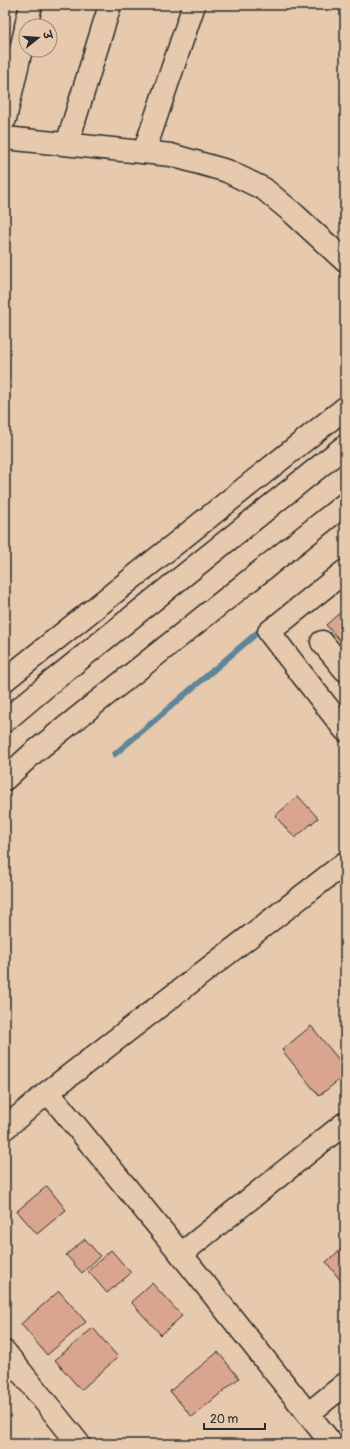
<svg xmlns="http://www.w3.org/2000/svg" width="350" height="1449" font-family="Pangolin,'Playpen Sans Deva',sans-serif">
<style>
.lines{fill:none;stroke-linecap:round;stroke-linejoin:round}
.stream{stroke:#5e8698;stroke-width:6}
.building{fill:#daa58f;stroke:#2b2b2b}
.street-casing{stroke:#2b2b2b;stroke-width:25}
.secondary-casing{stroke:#2b2b2b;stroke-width:25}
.street{stroke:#e7caae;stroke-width:22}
.secondary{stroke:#e7caae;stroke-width:22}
</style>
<rect width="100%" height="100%" fill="#e7caae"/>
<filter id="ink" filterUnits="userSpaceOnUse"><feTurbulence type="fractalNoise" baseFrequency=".025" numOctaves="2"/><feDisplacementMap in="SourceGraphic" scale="8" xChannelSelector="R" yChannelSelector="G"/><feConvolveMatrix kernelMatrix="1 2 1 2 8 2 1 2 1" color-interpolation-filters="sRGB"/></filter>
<g filter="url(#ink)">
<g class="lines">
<g class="stream">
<path d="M344 5 342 11 345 14"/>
<path d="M115 754 264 627"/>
</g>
</g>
<g class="building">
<path d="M345 608V646L326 625Z"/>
<path d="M298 796 318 818 295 838 275 816Z"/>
<path d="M311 1026 345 1067V1075L319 1096 282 1050Z"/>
<path d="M47 1186 66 1210 37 1234 17 1211Z"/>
<path d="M85 1239 100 1256 82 1273 66 1255Z"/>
<path d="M345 1246V1286L326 1262Z"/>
<path d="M111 1250 131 1273 107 1293 88 1271Z"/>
<path d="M152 1283 182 1316 161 1335 131 1302Z"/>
<path d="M59 1291 86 1322 47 1355 21 1324Z"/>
<path d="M93 1328 118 1357 81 1390 55 1360Z"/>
<path d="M218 1352 239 1378 192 1417 170 1391Z"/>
</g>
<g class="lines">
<g class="street-casing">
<g id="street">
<path d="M26 26 31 5"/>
<path d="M5 119 26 28"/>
<path d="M5 138 171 155 227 171 264 189 294 214 345 261"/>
<path d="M67 144 110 5"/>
<path d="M144 152 194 5"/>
<path d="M345 571 269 632 345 730"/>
<path d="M322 642 345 670"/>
<path d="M5 680 345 408"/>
<path d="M48 1092 181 1254 332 1444"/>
<path d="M5 1128 48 1092 345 863"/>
<path d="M181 1254 345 1123"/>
<path d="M5 1352 79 1444"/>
<path d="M308 1414 345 1384"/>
</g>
</g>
<g class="secondary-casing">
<g id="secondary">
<path d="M5 721 50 683 345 446"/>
<path d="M5 779 32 754 345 504"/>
</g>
</g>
<use href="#street" class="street"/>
<use href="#secondary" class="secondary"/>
</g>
</g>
<rect width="350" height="1449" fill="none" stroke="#e7caae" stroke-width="20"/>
<rect x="10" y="10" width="330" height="1429" fill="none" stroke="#2b2b2b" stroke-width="1.5" filter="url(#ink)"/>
<g transform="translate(38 38) rotate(73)"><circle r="19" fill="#e7caae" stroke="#9c8a7a"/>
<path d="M0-3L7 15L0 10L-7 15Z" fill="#2b2b2b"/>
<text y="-6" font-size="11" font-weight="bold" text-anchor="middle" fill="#2b2b2b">उ</text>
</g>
<path d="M204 1423v6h61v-6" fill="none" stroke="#2b2b2b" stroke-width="2"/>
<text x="210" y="1423" font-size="12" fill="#2b2b2b" stroke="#e7caae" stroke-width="3" paint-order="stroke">20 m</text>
</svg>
